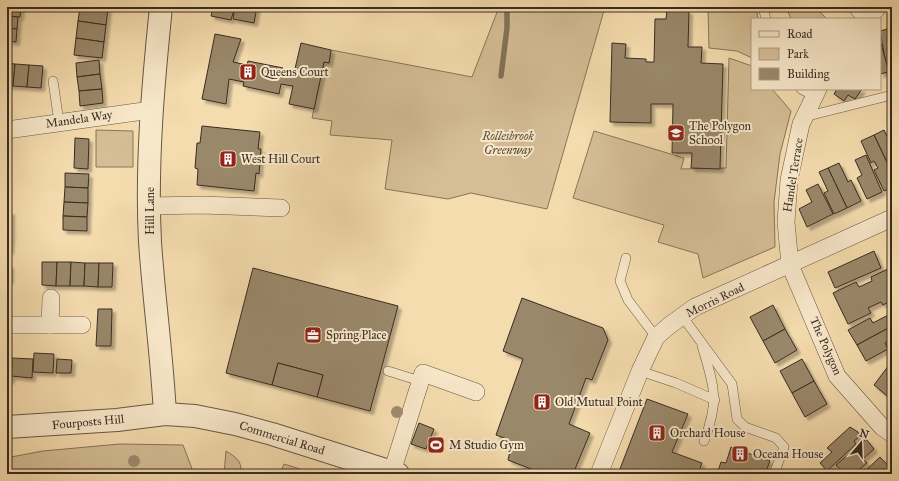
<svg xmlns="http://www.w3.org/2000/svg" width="899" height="481" font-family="'IM FELL Great Primer',serif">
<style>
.green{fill:#d5be96;stroke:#86755c}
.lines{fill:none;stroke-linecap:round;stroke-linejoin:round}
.stream{stroke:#837259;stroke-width:5.5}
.building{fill:#9a886b;stroke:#382c22;filter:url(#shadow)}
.service-casing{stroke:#675845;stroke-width:10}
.minor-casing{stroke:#675845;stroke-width:18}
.tertiary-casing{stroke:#675845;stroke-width:24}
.service{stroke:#f8e8ca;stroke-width:9}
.minor{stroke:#f8e8ca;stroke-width:17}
.tertiary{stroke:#f8e8ca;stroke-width:22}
.tree{fill:#9e8b6e}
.labels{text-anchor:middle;stroke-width:4;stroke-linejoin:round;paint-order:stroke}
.poi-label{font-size:12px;fill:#382c22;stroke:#f8e8ca;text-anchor:start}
.street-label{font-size:12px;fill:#382c22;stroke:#f8e8ca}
.park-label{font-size:12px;font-style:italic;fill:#574939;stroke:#f8e8ca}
</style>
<defs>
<filter id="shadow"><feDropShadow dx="3.5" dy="3.5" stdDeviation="1" flood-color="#0004"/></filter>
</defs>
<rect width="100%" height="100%" fill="#f5dcae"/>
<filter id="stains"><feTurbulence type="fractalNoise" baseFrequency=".005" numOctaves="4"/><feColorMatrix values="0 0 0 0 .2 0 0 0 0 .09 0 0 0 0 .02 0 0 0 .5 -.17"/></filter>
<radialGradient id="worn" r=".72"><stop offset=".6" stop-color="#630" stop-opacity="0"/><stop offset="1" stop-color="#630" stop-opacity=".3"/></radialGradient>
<g class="green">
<path d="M499 7H605L547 209 471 193 448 199 385 189 392 140 330 135 332 121 312 118 324 62 329 63 331 50 472 77Z"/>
<path d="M708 7H756L758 19H752V58L737 51 709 48Z"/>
<path d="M786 7H815L827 19H791Z"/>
<path d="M729 58 752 66V89H772L791 111 780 154 774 202 775 247 703 278 698 254 658 242 664 225 573 198 594 131 684 158 681 169 726 168Z"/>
<path d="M96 130 133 131V167H96Z"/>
<path d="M120 444 183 445 194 474H7V459L11 457 43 451Z"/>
<path d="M226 451C237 458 242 461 241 474H224Z"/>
<path d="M284 464 316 474H280Z"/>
</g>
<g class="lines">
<path class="stream" d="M501 76 507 28V7"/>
</g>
<g class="building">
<path d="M7 7H21L20 17 7 16Z"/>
<path d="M80 7 108 8 106 25 78 21Z"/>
<path d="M213 7H257L254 23 233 19 234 13H233L231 20 211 16Z"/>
<path d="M667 10 689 11 688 47H702L701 63 723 64 720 169 691 168 692 153H672L673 104H651V123L610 122 612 43 626 44 625 58 646 59V62H654L655 19H666Z"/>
<path d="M7 16 18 17 17 29 7 28Z"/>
<path d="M78 21 106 25 104 42 76 38Z"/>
<path d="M7 28 17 29 16 42 7 41Z"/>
<path d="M891 28 892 63 886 64 880 31Z"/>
<path d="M215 34 241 39 233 62 247 65 248 61 283 68 282 71 294 73 301 43 331 50 329 63 324 62 314 109 289 104 293 86 281 84 279 94 243 86 244 82 229 79 226 104 202 99Z"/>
<path d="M76 38 104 42 102 58 74 55Z"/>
<path d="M880 40 889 72 880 74Z"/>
<path d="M99 60 100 74 77 77 76 63Z"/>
<path d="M7 63 15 64 13 86H7Z"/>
<path d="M15 64 29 65 27 87 13 86Z"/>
<path d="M29 65 43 66 41 88 27 87Z"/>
<path d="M100 74 102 89 79 91 77 77Z"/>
<path d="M102 89 103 103 80 106 79 91Z"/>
<path d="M837 89H862L855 99 848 95 844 101 834 94Z"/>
<path d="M202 126 260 132 258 149H261L259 174 256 173 254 191 197 185 198 169 195 168 197 143H200Z"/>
<path d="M884 130 892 147V173L874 135Z"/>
<path d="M874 135 892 173V187L884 191 874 170 878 168 874 161 871 163 861 141Z"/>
<path d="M75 138 89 139 88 169 74 168Z"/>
<path d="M866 155 882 192 867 199 857 178 862 175 855 160Z"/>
<path d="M839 163 848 182 851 180 861 201 847 208 828 168Z"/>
<path d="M828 168 847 208 834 214 824 193 828 191 819 172Z"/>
<path d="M65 173 89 174 88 188 65 187Z"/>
<path d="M818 184 833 214 807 227 799 209 812 202 806 190Z"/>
<path d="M65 187 88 188V203L64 202Z"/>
<path d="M64 202 88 203 87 217 63 216Z"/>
<path d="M11 211V222H7V212Z"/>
<path d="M63 216 87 217V231L63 230Z"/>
<rect x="7" y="222" width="4" height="14"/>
<path d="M7 236H11L10 251 7 250Z"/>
<path d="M874 251 881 268 835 288 828 272Z"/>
<path d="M42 262H57L56 286 42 285Z"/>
<path d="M57 262H71L70 286H56Z"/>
<path d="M71 262 85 263 84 286H70Z"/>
<path d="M85 263H99L98 287 84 286Z"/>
<path d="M99 263H113L112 287H98Z"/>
<rect x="7" y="265" width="3" height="15"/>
<path d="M892 267V300L883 305 881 302 868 308 871 313 848 324 833 293 856 282 859 287 872 281 871 277Z"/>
<path d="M253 268 398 306 370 411 317 397 323 375 278 363 272 385 226 373Z"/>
<path d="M522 298 603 328 608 340 592 380 586 378 569 424 590 433 573 474H544L508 460 510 451 504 449 507 439 496 435 523 359 503 351Z"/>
<path d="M773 305 785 329 763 341 750 317Z"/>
<path d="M98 309H112L111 346H96Z"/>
<path d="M892 313V326L857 345 848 330 870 318 873 323Z"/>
<path d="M892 326V339L885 343 888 349 866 361 857 345Z"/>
<path d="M785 329 797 350 775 363 763 341Z"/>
<path d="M34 353 54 354 53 373 33 372Z"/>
<path d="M12 358 33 359 32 378 11 376Z"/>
<path d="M57 359 72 360 71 373H56Z"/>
<path d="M802 359 814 381 792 393 780 371Z"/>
<path d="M7 361 12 362 11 380H7Z"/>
<path d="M278 363 323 375 317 397 272 385Z"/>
<path d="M889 365 892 367V391L887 396 874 385Z"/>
<path d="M814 381 827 404 805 417 792 393Z"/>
<path d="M647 399 688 414 672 452 702 463 698 474H618Z"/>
<path d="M419 423 434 429 426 449 411 444Z"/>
<path d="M850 427 858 432 859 437 854 441 856 444 827 471 820 463 832 452 827 448Z"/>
<path d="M866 439 874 449 863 459 867 463 854 474H844L836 465Z"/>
<path d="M731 447 770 461 765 474H717L721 462 726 463Z"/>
<path d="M880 457 891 469 886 474H866L864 472Z"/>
</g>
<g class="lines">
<g class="service-casing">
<g id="service">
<path d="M763 7 766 19"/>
<path d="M852 7 862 19"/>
<path d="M53 81 59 122"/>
<path d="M801 89 814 96"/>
<path d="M804 117 892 95"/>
<path d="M626 258 620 281 628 300 656 337"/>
<path d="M682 316 732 384 737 419 745 427 776 438 784 447 774 474"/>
<path d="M702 346C714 386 720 400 704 441"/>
<path d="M388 371 420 381"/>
<path d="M640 371 676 383 715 400"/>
</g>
</g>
<g class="minor-casing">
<g id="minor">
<path d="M868 19 878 7"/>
<path d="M818 89 801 124 789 180 786 222 790 265 837 376 882 427 892 434"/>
<path d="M7 130 151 110"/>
<path d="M150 206 202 205 281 208"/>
<path d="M7 325H82"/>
<path d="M50 325 51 298"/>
<path d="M392 472 423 373 476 392"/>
<path d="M599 474 640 371 656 337 670 325 695 307 892 218"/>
</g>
</g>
<g class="tertiary-casing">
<g id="tertiary">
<path d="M161 7C153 85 146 164 150 242 154 300 162 357 165 414"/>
<path d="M7 427 117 420 165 414 195 416 235 424 272 434 398 474"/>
</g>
</g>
<use href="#service" class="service"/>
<use href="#minor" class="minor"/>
<use href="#tertiary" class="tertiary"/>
</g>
<g class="tree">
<circle cx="397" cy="412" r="6"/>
<circle cx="134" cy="461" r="6"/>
</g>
<defs>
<g id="building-square" transform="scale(0.9)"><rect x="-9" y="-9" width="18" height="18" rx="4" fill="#8f2418" stroke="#f8e8ca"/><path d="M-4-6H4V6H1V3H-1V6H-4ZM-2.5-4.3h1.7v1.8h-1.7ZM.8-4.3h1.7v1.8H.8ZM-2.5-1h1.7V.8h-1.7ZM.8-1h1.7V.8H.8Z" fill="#fff"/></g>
<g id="school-square" transform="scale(0.9)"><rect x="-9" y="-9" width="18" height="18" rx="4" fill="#8f2418" stroke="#f8e8ca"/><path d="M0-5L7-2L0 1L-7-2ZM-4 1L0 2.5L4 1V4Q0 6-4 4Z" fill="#fff"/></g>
<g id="office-square" transform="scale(0.9)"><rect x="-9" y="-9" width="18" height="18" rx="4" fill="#8f2418" stroke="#f8e8ca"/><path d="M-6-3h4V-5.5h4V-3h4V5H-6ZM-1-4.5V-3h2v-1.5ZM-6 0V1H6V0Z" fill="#fff"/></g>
<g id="stadium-square" transform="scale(0.9)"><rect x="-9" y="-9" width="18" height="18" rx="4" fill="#8f2418" stroke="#f8e8ca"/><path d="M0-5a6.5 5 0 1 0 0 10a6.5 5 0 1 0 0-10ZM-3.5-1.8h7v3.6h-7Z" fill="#fff"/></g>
</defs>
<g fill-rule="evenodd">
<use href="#building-square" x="248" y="72"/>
<use href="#school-square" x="676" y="133"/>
<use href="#building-square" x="228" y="159"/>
<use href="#office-square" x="313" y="335"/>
<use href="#building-square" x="542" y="402"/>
<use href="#building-square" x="657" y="433"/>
<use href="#stadium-square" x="436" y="445"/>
<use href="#building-square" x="740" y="454"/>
</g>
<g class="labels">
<g class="poi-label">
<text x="261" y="76">Queens Court</text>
<text x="689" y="130">The Polygon<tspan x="689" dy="14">School</tspan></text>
<text x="241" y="163">West Hill Court</text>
<text x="326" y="339">Spring Place</text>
<text x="555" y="406">Old Mutual Point</text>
<text x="670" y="437">Orchard House</text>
<text x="449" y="449">M Studio Gym</text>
<text x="753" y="458">Oceana House</text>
</g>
<g class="street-label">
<text transform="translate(79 119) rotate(-8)" y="4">Mandela Way</text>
<text transform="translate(793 175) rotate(-81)" y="4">Handel Terrace</text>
<text transform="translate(150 211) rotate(-90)" y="4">Hill Lane</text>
<text transform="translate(715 300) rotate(-26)" y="4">Morris Road</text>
<text transform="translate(826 346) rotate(66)" y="4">The Polygon</text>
<text transform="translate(88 422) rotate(-5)" y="4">Fourposts Hill</text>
<text transform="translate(282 438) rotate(17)" y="4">Commercial Road</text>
</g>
<g class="park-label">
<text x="508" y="140">Rollesbrook<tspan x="508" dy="14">Greenway</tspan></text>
</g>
</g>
<rect width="899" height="481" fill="none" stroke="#f5dcae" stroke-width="24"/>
<rect x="8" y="8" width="883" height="465" fill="none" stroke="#382c22" stroke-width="2"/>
<rect x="12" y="12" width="875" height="457" fill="none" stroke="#382c22"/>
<rect x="751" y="18" width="130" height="72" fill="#f8e8ca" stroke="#ab9d87"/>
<rect x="759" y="31" width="20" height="6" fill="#f8e8ca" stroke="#ab9d87"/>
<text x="787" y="38" font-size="12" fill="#382c22">Road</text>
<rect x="759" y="48" width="20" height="12" fill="#d5be96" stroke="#ab9d87"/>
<text x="787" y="58" font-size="12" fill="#382c22">Park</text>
<rect x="759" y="68" width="20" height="12" fill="#9a886b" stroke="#ab9d87"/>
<text x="787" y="78" font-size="12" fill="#382c22">Building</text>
<g transform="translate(861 443) rotate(19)" stroke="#f8e8ca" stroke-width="3" paint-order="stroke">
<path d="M0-3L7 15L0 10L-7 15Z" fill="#382c22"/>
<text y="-6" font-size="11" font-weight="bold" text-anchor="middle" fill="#382c22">N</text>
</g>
<rect width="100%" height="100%" filter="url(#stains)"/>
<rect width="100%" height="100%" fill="url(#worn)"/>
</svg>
